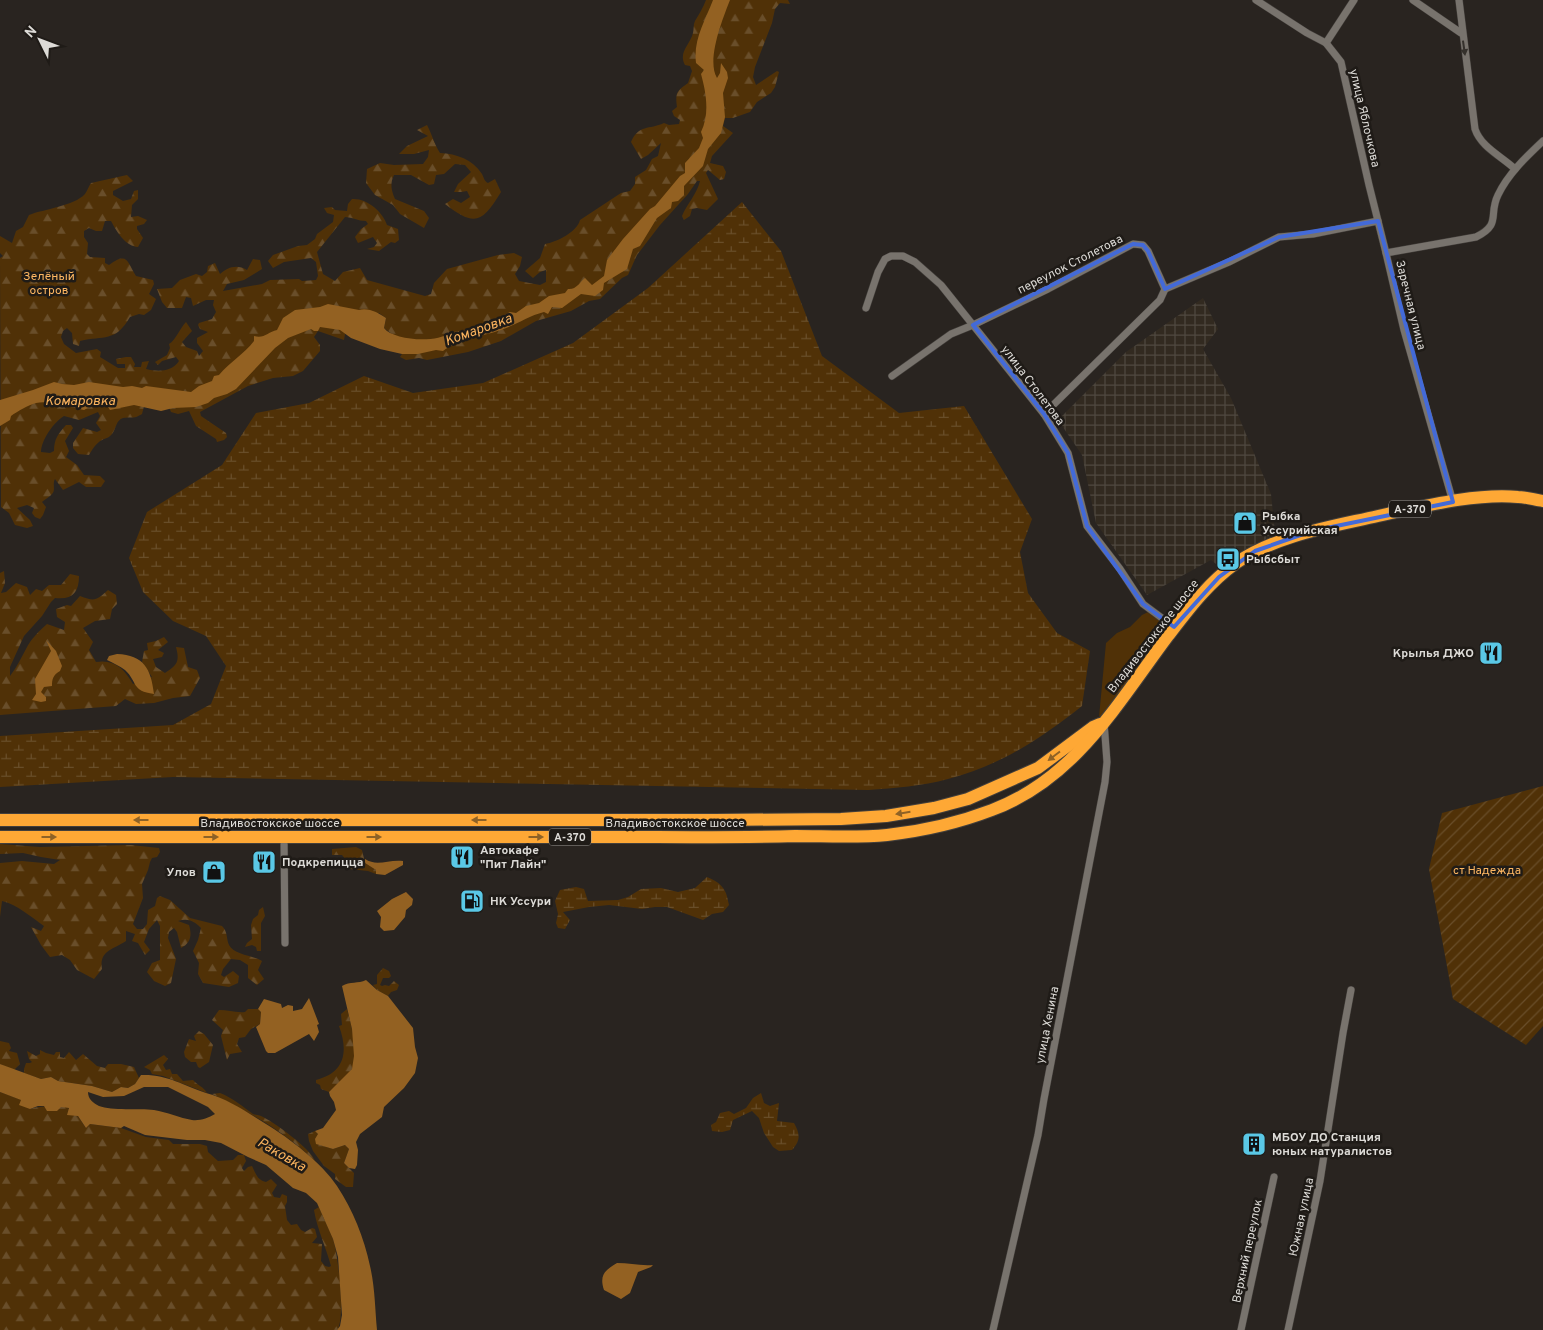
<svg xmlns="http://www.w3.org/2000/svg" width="1543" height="1330" font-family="Overpass,sans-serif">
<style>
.industrial{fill:url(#industrial-grid)}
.grass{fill:#503107}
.forest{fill:url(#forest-firs)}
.wetland{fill:url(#wetland-marsh)}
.garden{fill:url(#garden-furrows)}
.water{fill:#936122;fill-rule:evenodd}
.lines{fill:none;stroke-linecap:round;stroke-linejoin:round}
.street-casing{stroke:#433f3b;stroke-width:8}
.highway-casing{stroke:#433f3b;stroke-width:14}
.street{stroke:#78736d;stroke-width:7}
.highway{stroke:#fea835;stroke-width:12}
.oneway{fill:#35312c}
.oneway2{fill:#8e6226}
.marked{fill:none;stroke:#436ad8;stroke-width:4;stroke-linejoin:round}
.labels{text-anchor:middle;stroke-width:5;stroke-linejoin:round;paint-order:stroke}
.shield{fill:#1f1b17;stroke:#a4a19d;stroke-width:1}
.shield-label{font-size:11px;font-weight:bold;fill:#dddbd7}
.street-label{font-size:12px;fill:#dddbd7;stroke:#1f1b17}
.park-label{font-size:12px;fill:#feb762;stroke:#1f1b17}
.poi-label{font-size:12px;font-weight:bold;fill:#dddbd7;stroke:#1f1b17;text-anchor:start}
.water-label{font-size:14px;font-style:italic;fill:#fab35e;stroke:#1f1b17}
</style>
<defs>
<pattern id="industrial-grid" width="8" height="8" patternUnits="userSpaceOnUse" patternTransform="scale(1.25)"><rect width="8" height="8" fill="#322a20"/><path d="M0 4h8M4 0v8" fill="none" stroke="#4f4840"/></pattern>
<pattern id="forest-firs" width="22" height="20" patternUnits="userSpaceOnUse" patternTransform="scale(1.25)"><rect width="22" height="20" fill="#503107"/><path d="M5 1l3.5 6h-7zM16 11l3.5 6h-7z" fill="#694e2a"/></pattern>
<pattern id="wetland-marsh" width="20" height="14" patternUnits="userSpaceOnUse" patternTransform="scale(1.25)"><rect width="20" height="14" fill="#503107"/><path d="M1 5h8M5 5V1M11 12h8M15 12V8" fill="none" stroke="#694e2a"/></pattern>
<pattern id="garden-furrows" width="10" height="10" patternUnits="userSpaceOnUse" patternTransform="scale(1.25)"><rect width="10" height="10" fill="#503107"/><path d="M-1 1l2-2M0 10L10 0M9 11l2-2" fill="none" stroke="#694e2a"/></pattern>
</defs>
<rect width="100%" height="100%" fill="#292420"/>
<path class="industrial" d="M1203 298 1218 329 1203 349 1231 398 1271 494 1275 533 1221 568 1211 560 1147 595 1096 523 1082 455 1058 420 1126 352Z"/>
<path class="grass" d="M1148 612 1168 626 1103 715 1099 717 1106 643 1117 633 1130 627 1142 615Z"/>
<g class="forest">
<path d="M706 0H788L790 4 780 3 775 9 772 23 755 67 753 77 756 85 777 71 779 72 775 87 771 93 757 102 750 112 733 118H725L723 126 733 133 712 156 710 163 723 166 726 172 724 179 720 180 708 170 706 173 718 199 707 210 697 208 692 209 690 216 684 220 682 216C687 204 697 194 700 181H697L688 194 660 225 637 255 628 275 622 278 600 299 589 301 571 311 536 321 501 341 468 352 427 360 419 358 406 360 400 357 402 354 396 337 384 328 386 318 379 313 345 334 344 340 318 331 314 337 320 345V351L303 371 293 376 273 378 248 386 200 412 201 416 226 433 227 437 224 440 217 442 216 439 196 426 189 411 178 414 171 412 162 390 149 387 142 414C132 420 132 416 123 418 116 420 116 429 112 434 109 438 106 438 102 440 96 443 92 450 89 455L78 454 73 448V443L83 428 97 432 101 430 96 423 100 416 98 412 79 420 64 416C54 422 41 440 41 452L50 453 54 451C54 439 58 434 66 425H71L73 428 65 441 69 451 66 457 77 465 84 475 100 476 105 481 101 487H86L79 482 63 490 55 479C52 484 56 490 52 494 50 497 45 499 42 502L46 507 43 515 40 519 35 517 32 513 34 508 27 505 17 508 30 520 33 526 27 528 15 525 9 513 1 507 0 258 3 256 0 253V236L12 243 16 231 23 227 29 215C44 209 74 206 85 194 87 191 89 186 91 183L127 175 133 181 113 191V195L123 201 131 199 134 191 138 190V199L132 205 131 217 138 216 147 220 144 224 137 226V229L143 238 138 247C125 246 117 232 111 221H105L102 231H96L89 228 84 231V237L88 243 87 254 90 257 105 258V263L109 265C128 251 127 262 136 276L153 280 154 284 149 294 156 299 151 310 144 315 139 314 130 317C115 343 104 335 80 341L79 346 73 344 72 333 67 328 63 331 61 337 64 344 76 353 97 349 101 352 100 357 118 368H125V364H117L116 359 126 357H131L135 364 134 367H141L142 362 149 361 146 369C158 372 172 372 179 361L176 357 162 361 158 365 155 362 167 355 170 348 169 344C176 340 180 328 186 322L192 331 182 342 186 347 197 351 199 356 203 351 197 343V338L208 332 200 329 198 325 199 323 212 319 216 312 213 305 214 300H206L193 306 191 298 186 297 182 308H167L162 302 157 289 172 288 180 280 196 274 202 276 207 272 208 266 215 263 220 274C228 267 237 264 247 270L253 259 260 260 262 269 244 280 227 284 223 291 262 284 270 280 299 279 302 281 316 280 318 276 316 262 311 258 284 262 273 268 268 261 273 255 298 246 307 245 315 239 317 234 333 222 334 215 327 213 324 208 332 207 335 210 347 211 348 204 352 199C367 198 383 212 387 225L398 229 399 240 395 243 391 242 379 251 367 249 374 247 377 243 373 237 358 243 355 237 361 229 368 224 366 221C358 221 352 217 345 217L317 252 323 274 335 281 343 272 360 268 367 280 425 296 431 294 434 283 447 269 498 255 514 253 522 257 520 266 515 274 519 281 540 285 546 282V270L540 272 533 278 525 271 540 258 545 244C557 242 577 232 580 220L621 193 630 191 635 184V177L646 170 652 159 658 156 661 143 648 155 641 159 631 142C639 124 649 130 664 123L669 125 679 124 680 120 674 116 672 111 677 107C675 92 677 91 688 83L692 71 690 66 685 65C678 52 690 45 693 33 694 29 693 25 695 21 699 14 703 8 706 0Z"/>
<path d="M427 125C432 134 434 144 440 153 457 154 472 159 482 174 484 178 484 181 488 183L495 179 501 192C482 223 475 227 445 204L453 199 461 203 470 197 467 191 461 192H454L458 184 471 172 465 165 455 164 444 174 436 175 434 184 429 185 411 175H394C390 183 391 190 395 199L424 211 429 218 424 228 400 214 393 205 375 195 366 183 367 169 380 163 394 165 423 164 428 157 429 150 414 154H399L407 146 428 136 417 130Z"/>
<path d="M4 571 5 583 1 593 6 592 16 583 27 587 30 595 36 589 42 591 49 585H61L70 574 79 576C79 593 72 600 55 598L51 602 42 616 24 636 10 667V676C17 667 21 658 26 649 31 639 39 631 47 624L64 630 65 622 57 617 56 609 67 605 71 606 80 596C95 602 97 600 108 590L116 595 117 604 112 609 110 619 95 621 83 628 93 642 89 650 96 662C115 659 124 669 133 684L152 677 142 662 144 651 148 650 147 643 156 641 164 637 168 642 158 650 164 653 162 657 153 659 156 667 165 673C177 665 180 662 176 647L184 648 188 667 197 670 200 678 190 696 173 698 154 703 136 704 125 699 116 706 0 715V573Z"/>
<path d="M0 844 40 847 131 845 159 848 160 852 157 857 152 858 150 862 148 870 142 884 143 898 133 924 137 929H143L147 924 148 910 155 906 157 898 160 896 170 900 190 918 222 926C228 932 226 938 229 945 234 955 252 955 262 961L258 970 264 979 257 985 248 978V965L240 960 231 959 223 969 221 975 224 977 233 971 239 976 238 983 229 987 203 983 198 974 199 963 193 951 198 940 201 928C194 921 188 918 178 921L189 925C192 935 191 943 181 948L177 932 174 928 169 932 168 938 176 959 171 983 165 986 154 981 147 972 152 963 160 960V926L157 920 149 929 144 942 150 950 145 955 138 943 132 941 135 934 126 931V941C112 950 99 951 102 969L94 979 77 970 70 960 62 955 50 957 41 945 31 927 41 931 44 926C31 917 18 905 2 901L0 917V863L22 861 54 864 60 860 41 857 23 853 0 854Z"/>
<path d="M356 847 362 850 365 863 376 870V874L368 871 350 869 346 864V860L342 855H332V849Z"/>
<path d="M263 907 265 916 261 923V951H257L256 947 252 945 245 947 247 943 252 939 251 925 253 919 258 915 259 910Z"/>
<path d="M383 968 389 971 391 976 389 978H383L380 985 382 986 385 985 389 986 394 981 399 985 397 990 391 992 388 996 377 990 373 985 377 984V975Z"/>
<path d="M248 1009H258L261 1012 260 1024 251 1029 245 1037 239 1038 237 1044 242 1052 230 1054 227 1060 221 1036 223 1030 212 1020 219 1010C228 1010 236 1013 245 1012Z"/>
<path d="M347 1009C351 1023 359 1055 352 1069 349 1074 335 1087 329 1092L321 1089 320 1085 316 1083V1080C344 1073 349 1053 339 1026L342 1025 341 1014Z"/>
<path d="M199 1031 204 1034 213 1045 209 1062 200 1068 198 1067 196 1062H191L185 1057 184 1052 189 1039 196 1041 194 1036Z"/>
<path d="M0 1041 9 1043 11 1048 9 1051 17 1053 20 1064 14 1070 0 1064Z"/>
<path d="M40 1050 46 1053 54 1055 56 1052H60V1057L64 1058 69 1052 76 1060 83 1054 97 1066 105 1068 108 1064H121L134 1067 139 1078 135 1084 128 1088 121 1087 112 1092 92 1086 58 1081 51 1077 41 1079 24 1073V1069L26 1063H30L32 1062 29 1059 27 1051 36 1056 40 1054Z"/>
<path d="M164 1055 168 1059 163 1065 166 1070 170 1069 172 1074H177L183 1081 193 1080C197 1085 204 1087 207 1093L163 1076 152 1074 150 1070 144 1067Z"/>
<path d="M0 1092 22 1100 30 1109C39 1106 61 1104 70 1109 77 1113 81 1121 86 1128L90 1124 121 1128 146 1137 169 1140 173 1144H200L207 1146 208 1152 218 1161 233 1160 238 1155H244L246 1161 242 1168 244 1171 248 1167 252 1166C256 1174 257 1180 266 1182L271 1179 277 1185 272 1193 274 1197 280 1198 282 1194 287 1196V1202L285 1206 287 1220 291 1225 297 1224 301 1230 305 1232 312 1228 315 1229 317 1237 312 1243 322 1244 321 1261 325 1266 329 1267 331 1266C326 1247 317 1229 314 1210L319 1207C323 1218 329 1228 333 1239 338 1254 346 1319 337 1330H0Z"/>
<path d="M220 1093C233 1098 243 1107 253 1114 256 1115 259 1115 261 1116 273 1121 311 1149 315 1161 285 1132 249 1112 212 1094Z"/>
<path d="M315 1131 318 1134 317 1144 333 1149 345 1145 349 1149 344 1163 354 1173 353 1187H346L335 1179V1174L324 1166 313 1151 309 1141 308 1134Z"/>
</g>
<g class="wetland">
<path d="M742 202 781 251 822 356 899 413 964 406 1032 519 1020 552 1028 593 1057 633 1090 651 1082 706C1042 738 999 766 948 779 922 786 895 788 868 790L173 777 0 787V736L173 725 211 704 226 666 206 636 173 621 143 592 129 558 147 512 222 465 256 413 309 403 364 376 413 393 483 383 573 343 648 288Z"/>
<path d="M707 877C723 884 726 889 729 905L723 912 712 914 703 920 667 907H655L642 909 609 905 589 907 563 912 570 920 565 929 558 928 556 923 558 914 555 901 560 890 576 887 584 889 588 901 618 900 628 897 641 889 661 888 678 892 695 888Z"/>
<path d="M761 1093 764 1103 770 1106 779 1103 777 1121 794 1123C800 1134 801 1140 792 1150L779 1151 773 1147 764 1133 759 1118 752 1111 733 1120 730 1130 722 1132 712 1131 711 1125 716 1122 720 1113 729 1111 734 1114 746 1108 753 1098Z"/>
</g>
<path class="garden" d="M1543 786V1026L1526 1045 1453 999 1429 869 1442 813Z"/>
<g class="water">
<path d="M713 0H730C723 18 706 60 717 78L720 73 721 63 727 72 728 78 723 93 725 117 721 133 708 149 703 166 684 186V195L678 201 672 202 671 208 657 218 640 246 633 249 627 269 604 283 603 290 595 296 581 294 562 308 552 307 548 314 544 312C528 316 516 325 501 330 483 336 457 340 443 351L436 350 418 354H402L380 349 351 338 340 330 320 327 318 331H314L311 329 288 338 275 348 236 389 227 394 214 398 208 403 196 407 173 408 161 411 134 405 110 410 108 407 93 405 84 410C70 408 51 400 36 403 28 405 18 411 11 416L10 420 0 426V400L33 390 54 382 62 384 74 385 89 382 123 387 132 386 142 388 146 386 191 392 199 386 212 381 214 376 219 375C230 362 244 354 254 341V336C264 339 268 332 277 330L283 318 295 310 320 307 328 304 359 310C368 307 379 313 386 318L384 328C394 341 438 343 449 333L484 326 510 312 516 313 526 306 539 303 549 296 565 293 568 289C576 290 580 282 585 278L592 285 604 276 607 260 623 239 650 209 655 206 680 176 685 173V163L699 148 703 138 701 132C710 114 706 92 701 74L704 70 696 63C693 40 705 21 713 0Z"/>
<path d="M46 640 56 651 62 666 60 671C53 675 52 679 52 686L44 687 41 692 46 697V701L41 702 32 700 36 694 35 679 51 651Z"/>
<path d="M117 654C144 655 151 669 154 694 131 691 138 682 125 670 120 666 113 663 107 660L109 656Z"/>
<path d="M365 859C377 867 389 859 403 861V865L385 875 376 874V870L365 863Z"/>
<path d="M406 892 413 899 412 905 406 910 405 917 394 930 384 931 380 927 381 917 377 911 392 899Z"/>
<path d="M366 980 377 990 388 996 413 1028 415 1047 418 1058 415 1073 404 1088 384 1107 382 1117 360 1134 356 1142 358 1150 357 1165 355 1169 349 1168 344 1163 349 1149 345 1145 333 1149 316 1144 315 1139 318 1134 315 1131 323 1128 336 1110 334 1102 330 1096 329 1092 352 1069 354 1056 352 1029 342 986C350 981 358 984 366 980Z"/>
<path d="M309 998 319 1024 317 1025 319 1032 314 1041 309 1034 275 1053H268L266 1051 256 1027 260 1024 261 1012 258 1009 264 999 281 1004 282 1008 288 1005 293 1006V1011L302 1009Z"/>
<path d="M0 1064 41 1079 51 1077 58 1081 92 1086 112 1092 121 1087 128 1088 135 1084 141 1075C167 1074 182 1085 206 1093 228 1099 247 1112 266 1124 289 1138 322 1163 337 1186 353 1210 364 1238 370 1266 375 1287 375 1309 377 1330H337L340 1326 342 1315 338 1257 333 1239 317 1203 306 1193 293 1188 266 1165 248 1157 221 1143 205 1140H187L145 1135 124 1126 121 1128 90 1124 86 1128 78 1116 67 1115 69 1108 61 1107 57 1111H47L44 1106H38L30 1109 19 1105 21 1100 0 1092ZM144 1087H168L208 1107 215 1114C208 1118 200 1121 192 1120 180 1118 167 1112 154 1110 139 1108 112 1111 99 1106 93 1103 88 1099 88 1092L103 1097 124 1096Z"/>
<path d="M617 1263C629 1263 640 1266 653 1265L651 1267 638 1272 630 1293 621 1299 604 1290C599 1275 605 1270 617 1263Z"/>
</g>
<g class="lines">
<g class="street-casing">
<g id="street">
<path d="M1256 0 1307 33 1326 43 1341 62 1369 185 1386 253"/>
<path d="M1413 0 1461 33"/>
<path d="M1459 0 1475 129C1481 147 1501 156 1515 169"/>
<path d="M1326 43 1354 0"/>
<path d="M1165 289 1229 262 1279 237 1313 234 1378 221"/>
<path d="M866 308 878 272 885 259 891 256H903L915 262 941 285 1044 414 1068 453 1087 526 1120 569 1143 604 1174 627"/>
<path d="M892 376 951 334 973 325 1048 289 1133 244 1143 245 1148 251 1165 289 1160 300 1044 414"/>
<path d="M1453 502 1404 330 1386 253 1476 237C1502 224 1488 215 1498 195 1508 174 1526 157 1543 141"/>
<path d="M284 837 285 943"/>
<path d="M993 1330 1038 1135 1044 1099 1105 782 1107 762 1104 722"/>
<path d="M1241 1330 1274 1177"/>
<path d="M1288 1330 1320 1181 1343 1033 1351 990"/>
</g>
</g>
<g class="highway-casing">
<g id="highway">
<path d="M0 820H715L841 819 886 816 934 808 968 799 1038 768 1093 727 1100 724"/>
<path d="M0 837C204 837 407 837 611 837 672 837 734 838 795 836 825 836 857 838 887 835 923 831 958 823 992 810 1075 779 1117 704 1168 636 1188 610 1208 583 1236 563 1277 535 1330 527 1378 516 1421 507 1474 493 1518 497 1526 497 1535 500 1543 501"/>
</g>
</g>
<use href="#street" class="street"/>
<use href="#highway" class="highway"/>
</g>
<defs><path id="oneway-solid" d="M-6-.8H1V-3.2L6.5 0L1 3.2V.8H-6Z" transform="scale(1.25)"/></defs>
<use class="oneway" href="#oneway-solid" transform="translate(1464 48) rotate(82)"/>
<g class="oneway2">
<use href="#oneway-solid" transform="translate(1054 756) rotate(143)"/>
<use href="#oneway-solid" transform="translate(903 813) rotate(171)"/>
<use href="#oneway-solid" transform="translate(141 820) rotate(-180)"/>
<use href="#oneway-solid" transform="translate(479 820) rotate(-180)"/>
<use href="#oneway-solid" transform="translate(49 837)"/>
<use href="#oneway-solid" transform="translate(211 837)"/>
<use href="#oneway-solid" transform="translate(374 837)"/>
<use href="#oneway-solid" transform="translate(536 837)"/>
</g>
<path class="marked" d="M1378 221 1453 502 1312 531 1255 551 1219 577 1174 627 1143 604 1087 526 1068 453 1044 414 973 325 1133 244 1143 245 1148 251 1165 289 1279 237Z"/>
<defs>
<g id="shop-square" transform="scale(1.25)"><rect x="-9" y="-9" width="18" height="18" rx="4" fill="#5ac8e6" stroke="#1f1b17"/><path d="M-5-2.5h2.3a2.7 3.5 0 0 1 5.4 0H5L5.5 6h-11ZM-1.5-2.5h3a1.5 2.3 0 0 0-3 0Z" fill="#111"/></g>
<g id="bus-square" transform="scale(1.25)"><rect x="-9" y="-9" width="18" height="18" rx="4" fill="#5ac8e6" stroke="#1f1b17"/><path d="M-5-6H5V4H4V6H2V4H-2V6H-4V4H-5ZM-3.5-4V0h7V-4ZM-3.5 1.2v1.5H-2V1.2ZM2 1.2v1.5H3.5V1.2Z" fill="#111"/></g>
<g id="restaurant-square" transform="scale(1.25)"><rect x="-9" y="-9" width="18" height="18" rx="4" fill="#5ac8e6" stroke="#1f1b17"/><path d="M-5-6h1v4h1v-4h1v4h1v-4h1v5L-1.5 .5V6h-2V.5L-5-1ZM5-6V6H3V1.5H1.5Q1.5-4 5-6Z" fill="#111"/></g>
<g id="fuel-square" transform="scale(1.25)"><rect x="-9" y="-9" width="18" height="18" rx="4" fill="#5ac8e6" stroke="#1f1b17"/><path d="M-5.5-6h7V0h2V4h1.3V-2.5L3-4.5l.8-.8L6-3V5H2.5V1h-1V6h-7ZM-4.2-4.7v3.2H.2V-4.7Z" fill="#111"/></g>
<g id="building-square" transform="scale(1.25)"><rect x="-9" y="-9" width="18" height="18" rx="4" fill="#5ac8e6" stroke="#1f1b17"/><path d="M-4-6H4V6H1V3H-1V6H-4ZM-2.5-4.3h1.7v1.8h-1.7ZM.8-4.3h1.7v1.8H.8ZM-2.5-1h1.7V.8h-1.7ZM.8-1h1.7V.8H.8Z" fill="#111"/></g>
</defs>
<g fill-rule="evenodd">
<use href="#shop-square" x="1245" y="523"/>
<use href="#bus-square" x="1228" y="559"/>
<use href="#restaurant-square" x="1491" y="653"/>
<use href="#restaurant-square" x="462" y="857"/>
<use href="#restaurant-square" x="264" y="862"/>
<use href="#shop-square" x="214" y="872"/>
<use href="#fuel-square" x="472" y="901"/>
<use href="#building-square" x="1254" y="1144"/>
</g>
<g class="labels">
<g class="shield">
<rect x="1389" y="500.5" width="42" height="17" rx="4"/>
<rect x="549" y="828.5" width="42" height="17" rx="4"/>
</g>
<g class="shield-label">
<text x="1410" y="513">А-370</text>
<text x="570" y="841">А-370</text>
</g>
<g class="street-label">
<text transform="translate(1365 118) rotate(77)" y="4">улица Яблочкова</text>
<text transform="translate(1070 264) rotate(-27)" y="4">переулок Столетова</text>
<text transform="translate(1411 305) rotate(76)" y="4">Заречная улица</text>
<text transform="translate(1033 385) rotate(53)" y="4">улица Столетова</text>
<text transform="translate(1153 636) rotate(-52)" y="4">Владивостокское шоссе</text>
<text x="270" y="827">Владивостокское шоссе</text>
<text x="675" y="827">Владивостокское шоссе</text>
<text transform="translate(1047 1025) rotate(-79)" y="4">улица Хенина</text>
<text transform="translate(1301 1217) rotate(-78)" y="4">Южная улица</text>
<text transform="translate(1247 1251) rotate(-78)" y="4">Верхний переулок</text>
</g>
<g class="park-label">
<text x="49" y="280">Зелёный<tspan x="49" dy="14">остров</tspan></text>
<text x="1487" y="874">ст Надежда</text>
</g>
<g class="poi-label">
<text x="1262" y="520">Рыбка<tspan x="1262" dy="14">Уссурийская</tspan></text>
<text x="1246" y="563">Рыбсбыт</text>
<text x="1474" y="657" text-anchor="end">Крылья ДЖО</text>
<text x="480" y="854">Автокафе<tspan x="480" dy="14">"Пит Лайн"</tspan></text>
<text x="282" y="866">Подкрепицца</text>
<text x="196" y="876" text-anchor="end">Улов</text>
<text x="490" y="905">НК Уссури</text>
<text x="1272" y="1141">МБОУ ДО Станция<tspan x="1272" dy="14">юных натуралистов</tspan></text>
</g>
<g class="water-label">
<text transform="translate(478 329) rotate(-20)" y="5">Комаровка</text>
<text x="80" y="405">Комаровка</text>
<text transform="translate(282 1154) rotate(30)" y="5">Раковка</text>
</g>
</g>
<g transform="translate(40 40) rotate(312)" stroke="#1f1b17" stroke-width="4" paint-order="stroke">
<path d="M0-4L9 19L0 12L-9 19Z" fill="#dddbd7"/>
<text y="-8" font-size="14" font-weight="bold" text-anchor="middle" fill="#dddbd7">N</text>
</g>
</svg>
